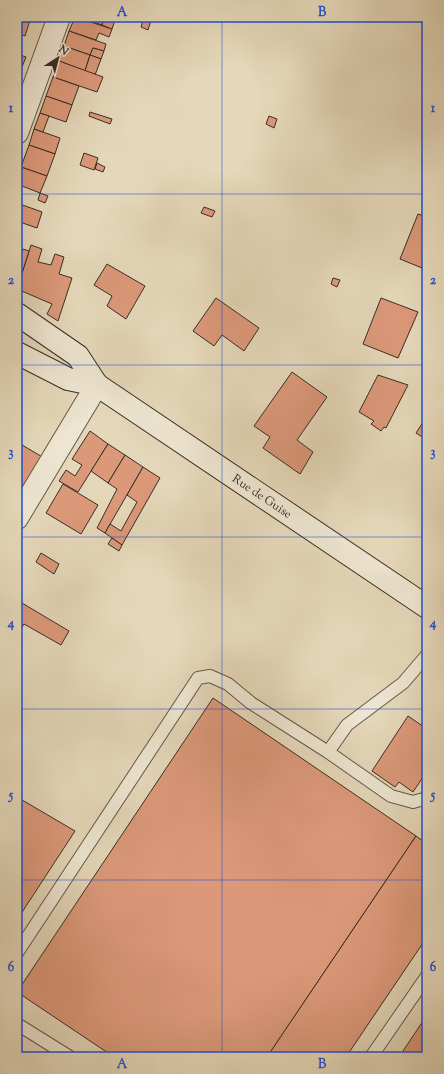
<svg xmlns="http://www.w3.org/2000/svg" width="444" height="1074" font-family="'Sorts Mill Goudy',serif">
<style>
.building{fill:#dc997a;stroke:#382d24}
.lines{fill:none;stroke-linecap:round;stroke-linejoin:round}
.service-casing{stroke:#63584a;stroke-width:14}
.minor-casing{stroke:#63584a;stroke-width:24}
.secondary-casing{stroke:#382d24;stroke-width:24}
.service{stroke:#eee6d2;stroke-width:12}
.minor{stroke:#eee6d2;stroke-width:22}
.secondary{stroke:#eee6d2;stroke-width:22}
.grid{fill:none;stroke:#1d4ed8;stroke-width:1;stroke-opacity:0.55}
.labels{text-anchor:middle;stroke-width:4;stroke-linejoin:round;paint-order:stroke}
.street-label{font-size:12px;fill:#382d24;stroke:#eee6d2}
.neatline{fill:none;stroke:#1d4ed8;stroke-width:1.5}
.grid-label{font-size:13px;text-anchor:middle;font-weight:bold;fill:#1d4ed8}
</style>
<rect width="100%" height="100%" fill="#e5d8ba"/>
<filter id="stains"><feTurbulence type="fractalNoise" baseFrequency=".005" numOctaves="4"/><feColorMatrix values="0 0 0 0 .2 0 0 0 0 .09 0 0 0 0 .02 0 0 0 .5 -.17"/></filter>
<radialGradient id="worn" r=".72"><stop offset=".6" stop-color="#630" stop-opacity="0"/><stop offset="1" stop-color="#630" stop-opacity=".3"/></radialGradient>
<g class="building">
<path d="M17 17H31L25 36 17 33Z"/>
<path d="M75 17 112 29 109 37 99 33 96 40 69 31Z"/>
<path d="M78 17H104L102 25Z"/>
<path d="M104 17H116L112 29 102 25Z"/>
<path d="M128 17H144L142 22Z"/>
<path d="M144 17H152L148 30 141 27Z"/>
<path d="M69 31 106 44 104 51 93 48 90 55 64 46Z"/>
<path d="M64 46 90 55 85 71 59 61Z"/>
<path d="M93 48 104 51 101 59 90 55Z"/>
<path d="M17 54 26 57 22 67 17 65Z"/>
<path d="M90 55 101 59 95 75 85 71Z"/>
<path d="M59 61 103 77 97 92 53 77Z"/>
<path d="M53 77 79 86 72 105 46 96Z"/>
<path d="M46 96 72 105 66 122 40 113Z"/>
<path d="M90 112 112 119 110 124 89 116Z"/>
<path d="M40 113 49 116 43 132 34 129Z"/>
<path d="M269 116 277 119 274 128 266 124Z"/>
<path d="M34 129 60 138 55 154 29 145Z"/>
<path d="M29 145 55 154 47 176 21 167Z"/>
<path d="M84 153 98 158 94 170 80 165Z"/>
<path d="M97 163 105 167 103 172 95 169Z"/>
<path d="M21 167 47 176 40 193 17 184Z"/>
<path d="M40 193 48 196 45 203 38 200Z"/>
<path d="M17 203 42 212 37 228 17 221Z"/>
<path d="M204 207 215 211 212 217 201 213Z"/>
<path d="M418 214 427 217V270L400 259Z"/>
<path d="M31 245 42 249 38 262 51 265 55 254 64 257 59 274 72 278 58 321 47 314 52 304 17 289Z"/>
<path d="M23 249 29 251 17 289V257L19 258Z"/>
<path d="M107 264 145 286 126 319 107 306 112 296 94 285Z"/>
<path d="M333 278 340 280 337 287 331 284Z"/>
<path d="M216 298 259 328 244 351 222 335 214 346 193 331Z"/>
<path d="M381 298 418 312 398 358 363 344Z"/>
<path d="M292 372 327 397 297 440 313 452 300 474 263 448 270 437 254 426Z"/>
<path d="M378 375 408 385 386 428 384 427 381 431 371 424 374 421 359 412Z"/>
<path d="M427 416V440L416 433Z"/>
<path d="M90 431 108 444 78 492 59 481 66 470 75 476 82 465 72 459Z"/>
<path d="M17 442 44 458 17 503Z"/>
<path d="M108 444 125 455 108 483 91 471Z"/>
<path d="M125 455 143 467 105 533 97 528 117 489 108 483Z"/>
<path d="M143 467 160 478 122 545 105 533 110 524 121 531 137 502 127 495Z"/>
<path d="M63 484 98 505 81 534 46 513Z"/>
<path d="M112 538 122 545 119 551 108 544Z"/>
<path d="M41 553 59 564 54 574 36 562Z"/>
<path d="M17 600 69 631 61 645 24 624 17 636Z"/>
<path d="M213 698 416 836 267 1057H114L17 992Z"/>
<path d="M408 716 427 729V771L413 792 399 782 395 787 372 771Z"/>
<path d="M17 797 75 831 17 920Z"/>
<path d="M416 836 427 844V937L346 1057H267Z"/>
<path d="M427 1015V1057H399Z"/>
</g>
<g class="lines">
<g class="service-casing">
<g id="service">
<path d="M328 752 347 725 403 683 427 655"/>
<path d="M17 953 198 678 210 676 228 684 251 703 328 752 391 796 413 802 427 798"/>
<path d="M17 1024 70 1057"/>
<path d="M371 1057 427 976"/>
</g>
</g>
<g class="minor-casing">
<g id="minor">
<path d="M17 133 59 17"/>
<path d="M17 518 97 385"/>
</g>
</g>
<g class="secondary-casing">
<g id="secondary">
<path d="M17 314 78 356 97 385"/>
<path id="s1" d="M17 353 68 379 97 385 427 607"/>
</g>
</g>
<use href="#service" class="service"/>
<use href="#minor" class="minor"/>
<use href="#secondary" class="secondary"/>
</g>
<path class="grid" d="M222 17V1057M17 194H427M17 365H427M17 537H427M17 709H427M17 880H427"/>
<g class="labels">
<g class="street-label">
<text dy="4" stroke="none"><textPath href="#s1" startOffset="286">Rue de Guise</textPath></text>
</g>
</g>
<rect width="444" height="1074" fill="none" stroke="#e5d8ba" stroke-width="44"/>
<g transform="translate(58 58) rotate(36)" stroke="#eee6d2" stroke-width="3" paint-order="stroke">
<path d="M0-3L7 15L0 10L-7 15Z" fill="#382d24"/>
<text y="-6" font-size="11" font-weight="bold" text-anchor="middle" fill="#382d24">N</text>
</g>
<rect x="22" y="22" width="400" height="1030" class="neatline"/>
<g class="grid-label">
<text x="122" y="16">A</text>
<text x="322" y="16">B</text>
<text x="11" y="112">1</text>
<text x="433" y="112">1</text>
<text x="11" y="284">2</text>
<text x="433" y="284">2</text>
<text x="11" y="456">3</text>
<text x="433" y="456">3</text>
<text x="11" y="627">4</text>
<text x="433" y="627">4</text>
<text x="11" y="799">5</text>
<text x="433" y="799">5</text>
<text x="11" y="971">6</text>
<text x="433" y="971">6</text>
<text x="122" y="1068">A</text>
<text x="322" y="1068">B</text>
</g>
<rect width="100%" height="100%" filter="url(#stains)"/>
<rect width="100%" height="100%" fill="url(#worn)"/>
</svg>
